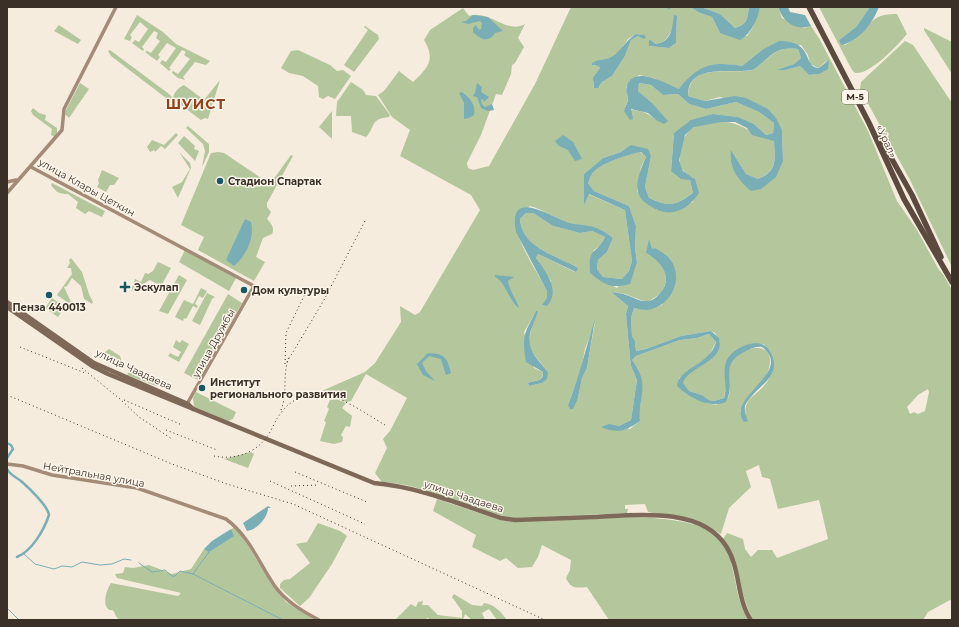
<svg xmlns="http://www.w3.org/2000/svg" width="959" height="627" font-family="Montserrat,sans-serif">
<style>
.green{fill:#b4c69b;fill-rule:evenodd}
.water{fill:#79aeb6}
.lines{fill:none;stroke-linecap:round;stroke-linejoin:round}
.stream{stroke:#79aeb6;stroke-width:1}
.river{stroke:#79aeb6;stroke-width:2.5}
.secondary{stroke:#a38b78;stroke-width:3.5}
.primary{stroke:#7e6858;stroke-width:4.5}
.highway{stroke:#5d4a3e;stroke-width:5.5}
.rail{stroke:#3b3028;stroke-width:1;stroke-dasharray:1 3;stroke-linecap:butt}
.poi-dot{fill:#195762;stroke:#fcf5ea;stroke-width:1.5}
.labels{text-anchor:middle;stroke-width:3;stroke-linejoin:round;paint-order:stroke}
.shield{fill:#fcf5ea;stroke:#756b62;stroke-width:1}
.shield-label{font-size:9px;font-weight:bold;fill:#3b3028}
.street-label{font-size:10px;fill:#3b3028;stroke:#fcf5ea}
.poi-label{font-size:10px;font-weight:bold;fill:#3b3028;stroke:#fcf5ea;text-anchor:start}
.district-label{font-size:14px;font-weight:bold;letter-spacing:1px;fill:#933f18;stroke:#fcf5ea}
</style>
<rect width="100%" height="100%" fill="#f5ecdd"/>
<g class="green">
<path d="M571 7H690L700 13 712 17 720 33 747 36 753 27 760 7H778L782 18 804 28 811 26 819 38 868 131 897 201 917 230 939 270 943 274 952 290V601L950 600 928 612 923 620H754C738 596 743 565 723 539L727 533 743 539 745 549 751 557 758 550H772L777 558 828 539 819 500 778 509 770 479 762 477 759 465 746 471 751 487 729 508 721 534 701 523 648 512 645 504 625 505V509H628L627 513 515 518C469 512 429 484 382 482L375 473 387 448 383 439 390 431 407 398 366 374 351 401 346 402 335 397 317 393 365 372 375 363 401 322 400 306 415 315 420 312 480 210 471 195 400 156 410 130 392 117 378 95 384 91 399 71 413 82C428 68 436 60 424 40L430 30 463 8 469 16C489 9 507 35 525 24L518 38 524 47 515 63 512 65 511 74 502 95 496 94 481 135 467 163 468 168 473 170 489 166 535 84ZM677 16 676 43 669 48 649 46V39L656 44C671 41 671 29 677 16ZM636 34 644 35V38L638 36 631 40 625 56 612 76 602 82 599 87 594 88 593 82 600 68 598 66H594L593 62 611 58 620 51 628 39ZM801 45 808 55 810 64 819 68 827 60 819 74 809 75 800 66 786 70H778L794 64 801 58 798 49C780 47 776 51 762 63 759 65 756 69 752 70 732 75 689 61 688 96L705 101 720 97 767 109 782 130 783 161 751 191 731 150 746 174 758 179C778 171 775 159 774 140 754 138 744 122 723 122 715 122 699 123 693 128 681 136 675 158 683 170 685 173 691 176 695 179L693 202 657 210 637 191 641 167 646 157 640 152C629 154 598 164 592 174 590 177 589 181 588 183L594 191 629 206 636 226 635 248 637 262 617 288 590 273 594 250 600 246 605 237 592 231 580 233 553 226 533 213H526L520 219C522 248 556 255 578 268L575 272 538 254 536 258 551 281 547 305H543L547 298V291C536 269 519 247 515 222L530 206C545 210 557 220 571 224 591 229 594 224 613 238L607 252 598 260 597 269 603 277 622 279 629 271 632 261 625 210 588 194 584 204V174L603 158 621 152 631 146 651 156 645 187 649 198C670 207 674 206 693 193L690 180 671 170 674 133 713 114 738 117 754 124 766 135 773 133 774 123 759 112 736 102 706 109 689 104 678 94 663 95 651 85 639 83 638 91 651 102 656 120C647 112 636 108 624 111L628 99 626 87 639 75 654 78 679 90C697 66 713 61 742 66L762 50ZM655 248 670 259 675 270 662 305 646 310 634 308 631 318 632 336 635 341 636 351 646 349 681 336 711 331 715 333 720 342C713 367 689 365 682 383L689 391 702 395 709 400 714 401 724 398 726 386 725 377 730 355 764 344 774 364C772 369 770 378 767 382 756 397 740 399 747 421L740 411C750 398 765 383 769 368 777 337 737 348 731 361 726 373 733 386 728 398L716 405 706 403 686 393 679 378 708 357 716 342 709 334 697 338 680 340 636 356 632 360C649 384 638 396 640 421L630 429 609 424 619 426 631 420 637 380 631 366 630 358 626 314 628 306 611 292 625 294 646 302C674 291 671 265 646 253ZM536 311 529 339V348L548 372 542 383 529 386 528 383C535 380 543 382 543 372L534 368 524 332ZM595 322 587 368 582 378 578 398 568 405 581 369 585 349ZM928 389 929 392 925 411 918 414 914 412 910 414 907 407 918 395Z"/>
<path d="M701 7H749C747 19 748 24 735 28L720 14Z"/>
<path d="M819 7H870L856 27 839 40 845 45C870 32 866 13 897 14L907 34C897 46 870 75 855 73L852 70Z"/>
<path d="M137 15 163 32 176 44 210 61 206 65 195 62 183 77 185 80 178 78 172 73 173 71 178 74 190 59 184 55 186 52 182 50 169 68 171 69 169 71 160 63 162 60 166 62 176 48 167 43 158 55 160 57 157 61 145 52 147 51 151 53 160 41 156 38 158 33 154 31 142 47 144 49 143 51 132 43 135 40 139 42 148 29 140 22 130 35 132 37 130 41 124 39Z"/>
<path d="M59 25 81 40 78 44 54 31Z"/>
<path d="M365 26 378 35 379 39 354 72 344 65 368 30 364 27Z"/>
<path d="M924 28 952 42V74L924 30Z"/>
<path d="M905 41 913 45 952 103V267L910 180 860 89 861 82Z"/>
<path d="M110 50 169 94 172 97 170 101 111 56 108 51Z"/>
<path d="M298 50 330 65 337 71 343 70 351 76 335 99 328 96 323 99 319 97 318 86 303 76 289 73 281 68 291 51Z"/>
<path d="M220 80 208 119 205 118 201 120 173 99C173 93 179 87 184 85L204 100Z"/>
<path d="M351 82 363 90 366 95 376 96 390 115 389 117C369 119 376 127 366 137L352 132 351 116H336L337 102Z"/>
<path d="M80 83 89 89 69 118 65 114 66 110Z"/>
<path d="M33 108 39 113 46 115 45 120 57 128V133L55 137 51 135 52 129 33 115 31 111Z"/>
<path d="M332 111V139L319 127Z"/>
<path d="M188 126 209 144V152L202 167 205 151 203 144 186 128Z"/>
<path d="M176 133 178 135 165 149 161 146 155 152 154 150 150 152 147 147 152 140 164 145Z"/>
<path d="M184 136 195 146 194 149 199 151 195 161 178 143Z"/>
<path d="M179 152 190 163 191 168 178 198 172 187 182 182 190 169Z"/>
<path d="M218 152 224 153 270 184 291 155 293 156 267 203V207L271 212 267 219C271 223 275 228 272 234L263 238 256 257 265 262 254 281 198 250 204 237 181 225 211 153Z"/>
<path d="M102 170 119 178 114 185H110L106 192 97 187 99 183 98 180Z"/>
<path d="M52 183 105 211 102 217 89 211 85 214 76 208 78 202 68 194C59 194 56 192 51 185Z"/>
<path d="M185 250 236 278 229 291 179 262Z"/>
<path d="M71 258 82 272 89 294 93 302 92 304 84 299 81 286 72 278 67 286 64 287 71 302 70 304 57 295 72 274 71 268H67L70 263 69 260Z"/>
<path d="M158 262 171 268 161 286 150 280 131 291 135 279 141 282 145 273 148 274 153 271Z"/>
<path d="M179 275 187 280 168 314 159 311Z"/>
<path d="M201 288 207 291 203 298 199 296 195 304 198 306 197 308 193 306 186 319 184 318 183 321 175 317 184 300 193 304Z"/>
<path d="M207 293 215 297 212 299 200 325 192 321Z"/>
<path d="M228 294 242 303 198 380 184 373Z"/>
<path d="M52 298 65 307 58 317 45 308Z"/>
<path d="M176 340 180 343 182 340 189 344 179 362 168 356 170 353 178 357 181 352 173 347Z"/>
<path d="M109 349 120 356 124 368 110 363V359L105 352Z"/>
<path d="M133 364 135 365 133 370 158 381 156 386 127 375Z"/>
<path d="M196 392 236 412 233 419 228 421 194 407 193 398Z"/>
<path d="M336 399 346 403 342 408 352 416 350 427 346 426 341 435 343 437 342 442 334 444 320 441 326 422 324 421 329 409 327 407 330 400Z"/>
<path d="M251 452 254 454 248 468 224 459Z"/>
<path d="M437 499 500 520 515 522C558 520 686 506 716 536 739 558 731 595 749 620H609L587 587C576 588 571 589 566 578L570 570 571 560 542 545 538 557 532 567 518 568 506 558 500 561 472 547 476 535 433 511Z"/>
<path d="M318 523 340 531 347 536 332 564 309 598 300 606 280 588V584L284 580 290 579 310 563 296 544 307 542Z"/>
<path d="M236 526 272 585 286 602 315 620H120C116 617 116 616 114 612 111 608 112 612 108 609 102 603 107 589 111 583L178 596 181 593 117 578 115 574 123 573 125 567 133 568 149 565 172 574 191 569 204 549 206 550 213 542Z"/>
<path d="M454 594 472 605 482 606 484 603C494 604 501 612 507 620H497L489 609 482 613 485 620H472L465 614 463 620H430L428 618H426L429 620H395L411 604 416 607 418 602 423 601 422 605H428L438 615 462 618V611L452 597Z"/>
</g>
<g class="water">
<path d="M690 7H701L720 14 735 28C748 24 747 19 749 7H760C758 19 751 34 740 40L720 33 712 17 700 13Z"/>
<path d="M778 7H788L790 12 805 15 811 26C795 31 783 22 778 7Z"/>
<path d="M870 7H879C873 23 858 42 841 45L839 40 856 27Z"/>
<path d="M473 15 488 17 503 31 495 33C489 43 481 40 473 32V28L476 25 479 30 481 29 482 23 480 21 468 24 461 22 466 21Z"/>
<path d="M674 15 677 16 676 43 669 48 649 46V39L656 44C672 41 672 29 674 15Z"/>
<path d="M636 34 644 35 646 37 644 39 638 36 631 40 625 56 612 76 602 82 598 88H594L593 78 600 68 598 66 592 65V63C599 58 607 61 613 56 623 49 625 41 636 34Z"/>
<path d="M779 41C815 41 802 67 819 68L829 60 828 69 819 74 809 75 800 66 786 70H777L794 64 801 58 798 49C780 47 775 51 762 63 759 65 756 69 752 70 733 74 687 62 688 96L705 101 735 96 746 98 768 109 776 118 782 130 783 161 776 177 761 189 751 191C737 179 729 168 731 150L746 174 758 179C778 171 775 159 774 141L752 135 747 128 735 122H721L694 127 685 135 679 160 683 171 695 179 699 193C687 211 669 219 650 206 644 202 640 199 638 192 635 182 642 166 646 157L641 152C629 154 598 164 592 174 590 177 589 181 588 183L594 191 629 206 636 226 635 248 637 262 630 284C611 289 605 285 590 273 588 246 596 256 605 237L592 231 580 233 553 226 533 213H526L520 219C522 248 556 255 578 268L576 272 538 254 536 258C546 272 561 290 547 306L542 305 547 298V291L516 232C507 186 551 217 569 223 575 225 582 224 588 226 598 227 605 232 613 238L607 252 598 260 597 269 603 277 622 279 629 271 632 261 625 210 589 194 584 205V174L603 158 621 152 631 145 648 149 651 156 645 187 649 198C669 207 675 206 693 193L690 180 681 179 671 171 674 133 691 120 713 114 738 117 754 124 766 135 773 133 774 123 759 112 736 102 706 109 689 104 678 94 663 95 651 85 639 83 638 91 651 102 668 121 664 124 656 120 648 113 631 109 633 119 630 120 624 111C625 107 628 102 628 99 628 95 625 90 627 86 634 64 667 84 679 89 698 65 712 61 742 66L762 50Z"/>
<path d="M477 83 482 87 481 92 489 97 484 102 483 99 481 100 482 104 485 107 492 104 494 110 488 111 481 108 477 97 473 96 475 93Z"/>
<path d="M462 92C470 98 476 105 474 115L469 118 464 119V103L459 93Z"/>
<path d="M563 135 573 142 582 159 575 161 568 150 559 146 555 141Z"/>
<path d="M245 219 251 222C255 237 246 256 234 266L226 260Z"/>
<path d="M649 239 652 249 655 248C660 251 667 255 670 259 685 279 670 308 646 310 643 310 638 309 634 308L631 318 632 336 635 341 636 351 646 349 681 336 711 331 719 338C726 362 688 366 683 383L689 391 702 395 709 400 714 401 724 398C728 386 722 374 726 362 731 348 760 335 769 350 787 378 751 388 745 406 744 412 746 416 748 421L744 422C725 397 795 372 762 347 755 346 750 349 744 352 718 365 737 381 726 402 709 409 690 398 677 386 678 368 710 365 716 342L709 334 697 338 680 340 636 356 632 360C651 386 638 394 640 421 626 431 618 434 601 427L609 424 619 426 631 420 637 380 631 366 630 358 626 314 628 306 611 292C616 293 622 293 626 295 633 297 640 302 647 301 653 301 657 297 660 293 674 278 661 261 646 253Z"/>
<path d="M495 275 514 277 508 281C510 292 516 298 519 308 509 301 505 281 495 277Z"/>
<path d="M536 311H538C536 318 533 324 531 330 525 349 537 358 548 372L547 379 542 383 529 386 528 383C535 380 544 382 543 372L526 362C522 335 524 334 536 311Z"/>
<path d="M595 319 587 368 582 378 578 398 573 409H570L568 405C579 377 586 348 595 319Z"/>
<path d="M428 353C445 354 447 357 451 373L446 375 441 359 429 356 422 363 426 371 435 381 423 375 417 364Z"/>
<path d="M268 506 271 508H268C268 517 257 530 247 531L243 523Z"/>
<path d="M231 529 234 536 209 552 204 549 212 541Z"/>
</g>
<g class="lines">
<g class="stream">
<path d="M668 9 672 7"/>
<path d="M24 554 35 564 54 569 62 566 72 567 82 562 100 565 112 564 124 559 131 560"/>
<path d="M139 563 152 572 165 570 172 576H175L180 571 193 574 283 620"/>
<path d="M193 574 209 552"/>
<path d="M7 608 19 620"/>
</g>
<g class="river">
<path d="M7 443 11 445 13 449 7 458"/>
<path d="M7 469C10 475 16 477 21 481 28 487 48 506 49 515 44 530 32 551 17 557"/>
</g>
<g class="secondary">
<path d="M31 167 254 286 187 404"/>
<path d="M7 182 16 180"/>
<path d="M7 193 62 130 64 109 116 7"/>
<path d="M7 464 23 466 52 475 137 488 226 519C249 536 258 561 274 585 285 601 302 611 319 620"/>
</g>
<g class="primary">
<path d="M7 302 94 363 188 404 193 409"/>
<path d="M7 307 92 366 108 374 374 483C419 487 459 504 501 518L515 520C541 519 567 518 594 517 634 515 701 506 726 546 741 569 736 598 751 620"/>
</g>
<g class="highway">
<path d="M809 7 869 123 904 199 952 282"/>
<path d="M880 138 912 195 941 257"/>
</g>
<g class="rail">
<path d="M20 347 85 373"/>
<path d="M287 362 324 300 366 219"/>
<path d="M285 364 286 333 305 294"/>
<path d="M82 368 120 399 139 417 172 439"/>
<path d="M7 395 172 464 227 484 293 504 545 620"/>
<path d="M124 400 182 425"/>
<path d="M281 410C288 393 282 374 289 357"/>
<path d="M166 430 217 450"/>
<path d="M214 456C233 460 254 454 266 438 271 432 274 423 278 417 290 398 310 390 331 396 350 402 368 415 385 425"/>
<path d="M295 472 367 502"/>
<path d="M270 481 365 524"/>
<path d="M291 486 319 485"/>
</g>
</g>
<g class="poi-dot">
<circle cx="220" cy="181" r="4"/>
<path d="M123 281h4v4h4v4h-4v4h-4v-4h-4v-4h4z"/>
<circle cx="244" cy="290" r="4"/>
<circle cx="49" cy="295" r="4"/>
<circle cx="202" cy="388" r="4"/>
</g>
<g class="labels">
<rect class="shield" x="842" y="90" width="26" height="14" rx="3"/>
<g class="shield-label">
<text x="855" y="100">М-5</text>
</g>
<g class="street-label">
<text transform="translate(887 141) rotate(65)" y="4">«Урал»</text>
<text transform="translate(87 187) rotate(29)" y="4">улица Клары Цеткин</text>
<text transform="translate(213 343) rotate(-61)" y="4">улица Дружбы</text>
<text transform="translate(134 369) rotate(25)" y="4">улица Чаадаева</text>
<text transform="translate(94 474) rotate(10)" y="4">Нейтральная улица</text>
<text transform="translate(464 496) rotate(18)" y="4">улица Чаадаева</text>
</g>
<g class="poi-label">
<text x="228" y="185">Стадион Спартак</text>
<text x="134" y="291">Эскулап</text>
<text x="252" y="294">Дом культуры</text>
<text x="49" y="311" text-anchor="middle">Пенза 440013</text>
<text x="210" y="386">Институт<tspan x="210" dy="12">регионального развития</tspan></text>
</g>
<g class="district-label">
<text x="196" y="109">ШУИСТ</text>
</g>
</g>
<rect width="959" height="627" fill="none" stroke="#3b3028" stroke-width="16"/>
</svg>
